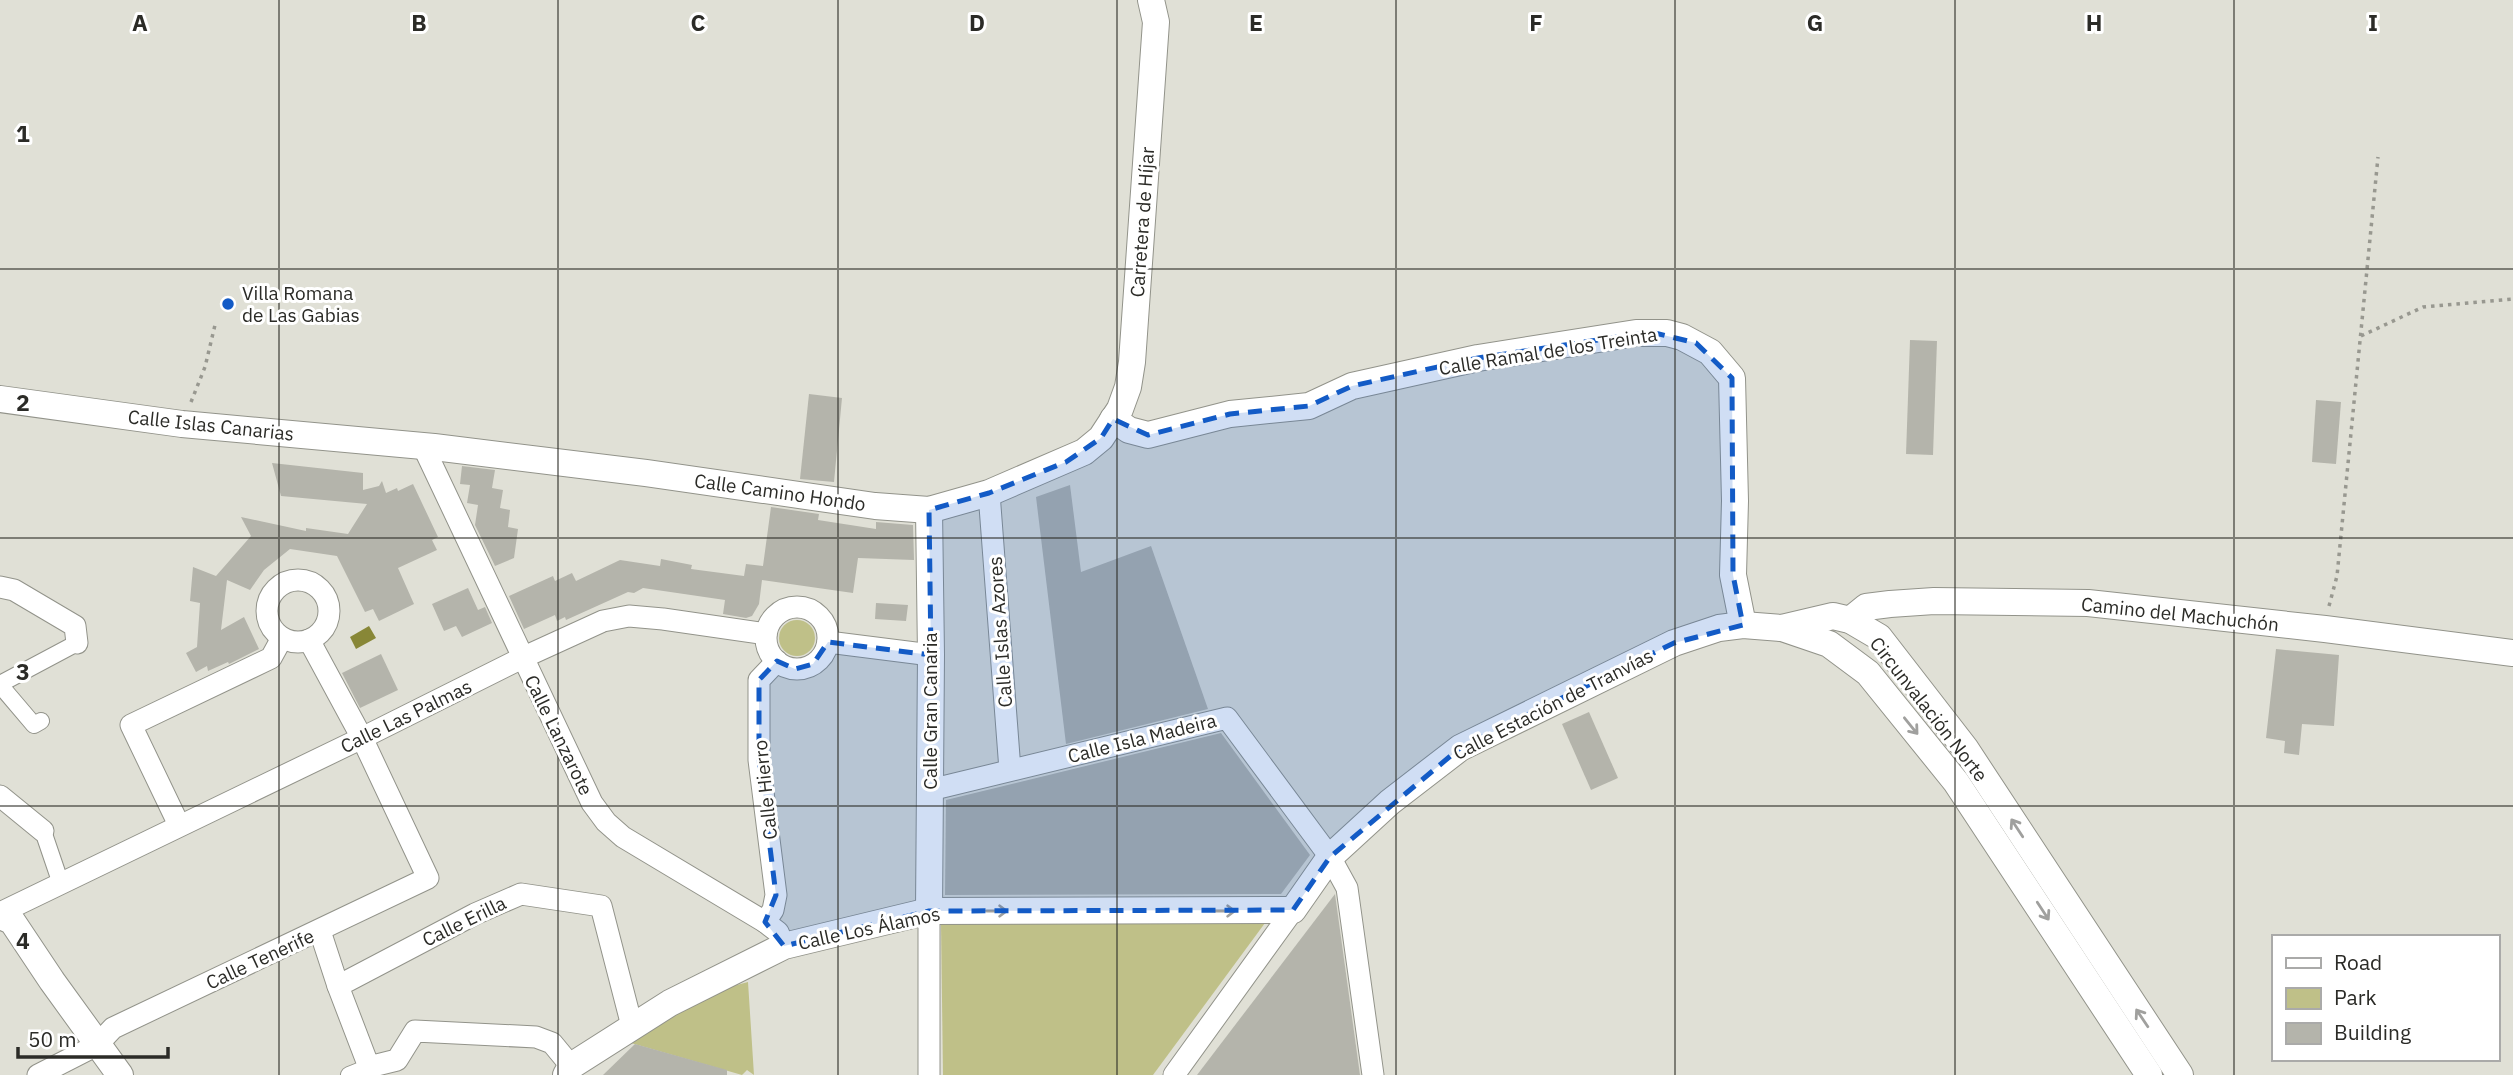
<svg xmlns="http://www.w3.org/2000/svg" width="2513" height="1075" font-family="'IBM Plex Sans',sans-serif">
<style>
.green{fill:#bfc088}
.water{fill:#888737}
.building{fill:#b4b4ab}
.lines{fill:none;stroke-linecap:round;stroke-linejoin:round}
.pedestrian-casing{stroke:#92938a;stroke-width:18}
.minor-casing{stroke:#92938a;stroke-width:23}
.tertiary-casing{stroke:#92938a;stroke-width:28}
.path{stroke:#989890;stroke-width:3.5;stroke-dasharray:3.5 5;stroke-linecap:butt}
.pedestrian{stroke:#fff;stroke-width:16}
.minor{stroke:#fff;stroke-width:21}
.tertiary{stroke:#fff;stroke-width:26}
.oneway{stroke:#a0a09e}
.marked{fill:#135bc6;fill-opacity:0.2;stroke:#135bc6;stroke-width:5;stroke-dasharray:14 9;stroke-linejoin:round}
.grid{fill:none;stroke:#2b2b27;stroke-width:2;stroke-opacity:0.55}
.poi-dot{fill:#135bc6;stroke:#fff;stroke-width:2.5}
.labels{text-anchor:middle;stroke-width:6;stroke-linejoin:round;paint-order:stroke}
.street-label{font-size:19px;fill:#2b2b27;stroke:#fff}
.poi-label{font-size:19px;fill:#2b2b27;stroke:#fff;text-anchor:start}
.grid-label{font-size:23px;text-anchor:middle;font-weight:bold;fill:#2b2b27;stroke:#fff;stroke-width:6;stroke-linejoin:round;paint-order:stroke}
</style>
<rect width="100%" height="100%" fill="#e0e0d6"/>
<g class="green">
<circle cx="797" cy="638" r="18"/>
<path d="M1265 923 1153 1075H943L941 924Z"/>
<path d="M748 982 754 1075 747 1070 742 1075 624 1041 707 993Z"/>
</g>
<path class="water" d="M369 626 376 638 356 649 350 637Z"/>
<g class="building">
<path d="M1910 340 1937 341 1933 455 1906 454Z"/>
<path d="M809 394 842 398 834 482 800 479Z"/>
<path d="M2316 400 2341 402 2336 464 2312 462Z"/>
<path d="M272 463 363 473V490L379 486 382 481 386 493 397 488 398 491 413 484 438 537 432 540 437 550 398 568 414 604 379 621 373 609 365 612 337 556 290 549 264 570 250 590 227 580 221 630 244 617 259 649 229 664 228 662 208 671 207 666 196 672 186 653 197 647 200 603 190 601 193 567 216 576 251 536 241 517 306 531V528L348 534 367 504 281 496Z"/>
<path d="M462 466 495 470 492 488 503 490 500 508 510 510 508 527 518 529 514 558 495 566 475 525 478 505 467 503 470 485 460 484Z"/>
<path d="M1070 485 1081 572 1151 546 1208 709 1066 744 1036 497Z"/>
<path d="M771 507 819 514 818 520 876 529V522L913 525 914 560 858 558 853 593 762 580 759 604 752 616 746 618 723 614 725 600 643 588 634 593 628 592 566 620 565 617 557 621 555 615 524 629 509 596 553 576 555 581 572 573 576 581 620 560 660 566 661 559 692 565 691 569 744 576 746 564 763 566Z"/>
<path d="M468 588 478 610 485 607 492 623 462 637 456 626 444 631 432 604Z"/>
<path d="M876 603 908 605 906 621 875 619Z"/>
<path d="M2276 649 2339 655 2334 726 2302 724 2299 755 2284 753 2285 741 2266 738Z"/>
<path d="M381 654 398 690 360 708 342 673Z"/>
<path d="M1589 712 1618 778 1591 790 1562 724Z"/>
<path d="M1221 733 1310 855 1281 894 945 895 946 800Z"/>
<path d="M1335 894 1360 1075H1197Z"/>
<path d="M635 1044 727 1070V1075H603Z"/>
</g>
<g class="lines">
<g class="pedestrian-casing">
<g id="pedestrian">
<path d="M0 684 77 643"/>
<path d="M0 685 34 725 41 721"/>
<path d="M43 831 61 884"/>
<path d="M349 1075 369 1067"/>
</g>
</g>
<g class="minor-casing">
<g id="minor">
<path d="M423 446 592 803 606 822 623 837 765 922 778 932 784 946"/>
<path d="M989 493 1010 770"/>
<circle cx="298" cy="611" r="31"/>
<path d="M0 587 14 590 75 626 77 643"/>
<circle cx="797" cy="638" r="31"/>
<path d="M828 642 931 655"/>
<path d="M930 790 1227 718 1330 857 1347 888 1373 1075"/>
<path d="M0 796 43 831"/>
<path d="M179 825 131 725 271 658 282 638"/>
<path d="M0 913 362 738 522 658 603 621 629 616 663 619 766 634"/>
<path d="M765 922 773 910 776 895 759 760V680L777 661"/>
<path d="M320 931 338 986"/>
<path d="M571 1066 552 1043 536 1037 415 1031 397 1060 369 1067 338 986 475 914 521 894 601 906 632 1026"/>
<path d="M38 1075 97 1045 113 1028 428 878 362 738 309 640"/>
<path d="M929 1075V911"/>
<path d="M1174 1075 1293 910"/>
</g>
</g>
<g class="tertiary-casing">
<g id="tertiary">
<path d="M0 399 182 424 434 447 646 473 875 506 929 510 989 493 1084 452 1101 438 1120 409 1128 387 1132 362 1156 22 1151 0"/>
<path d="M1113 419 1129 430 1148 435 1230 414 1309 406 1352 386 1478 358 1636 333H1667L1682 337 1710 352 1732 378 1735 501 1733 575 1743 625"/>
<path d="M929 510 931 655 929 911"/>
<path d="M1850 620 1866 607 1890 604 1934 601 2088 603 2325 629 2513 653"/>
<path d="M1782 628 1833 616 1850 620 1879 637 1965 748 2180 1075"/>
<path d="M0 916 12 921 52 981 120 1075"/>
<path d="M566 1075 571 1066 670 1003 784 946 929 911 1293 910 1330 857 1390 802 1460 748 1674 643 1719 628 1743 625 1782 628 1829 644 1868 673 1956 782 2149 1075"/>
</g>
</g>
<g class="path">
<path d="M2361 336 2423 307 2513 299"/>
<path d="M191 402 205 367 215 325"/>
<path d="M2329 606 2337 576 2378 157"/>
</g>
<use href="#pedestrian" class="pedestrian"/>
<use href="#minor" class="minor"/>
<use href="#tertiary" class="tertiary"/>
</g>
<defs><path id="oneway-shaft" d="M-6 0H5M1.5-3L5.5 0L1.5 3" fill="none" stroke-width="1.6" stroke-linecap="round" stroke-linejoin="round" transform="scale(1.75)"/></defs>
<g class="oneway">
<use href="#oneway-shaft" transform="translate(1911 726) rotate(51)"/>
<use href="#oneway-shaft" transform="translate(2017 828) rotate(-123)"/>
<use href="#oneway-shaft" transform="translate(997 911)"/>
<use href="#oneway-shaft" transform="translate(1225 911)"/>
<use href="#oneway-shaft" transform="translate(2043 911) rotate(57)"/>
<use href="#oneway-shaft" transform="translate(2142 1018) rotate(-124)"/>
</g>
<path class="marked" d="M1651 332 1696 343 1732 378 1733 575 1743 625 1674 643 1460 748 1330 857 1293 910 929 911 784 946 765 922 776 895 759 760V680L777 661 795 669 813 664 828 642 931 655 929 510 989 493 1066 462 1101 438 1113 419 1148 435 1230 414 1309 406 1352 386 1478 358Z"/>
<path class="grid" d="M279 0V1075M558 0V1075M838 0V1075M1117 0V1075M1396 0V1075M1675 0V1075M1955 0V1075M2234 0V1075M0 269H2513M0 538H2513M0 806H2513"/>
<circle class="poi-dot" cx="228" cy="304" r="7"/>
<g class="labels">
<g class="street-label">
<text transform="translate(1142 222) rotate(-86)" y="7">Carretera de Híjar</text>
<text transform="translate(1548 351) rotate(-9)" y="7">Calle Ramal de los Treinta</text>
<text transform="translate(211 425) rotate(6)" y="7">Calle Islas Canarias</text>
<text transform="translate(780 492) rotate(8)" y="7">Calle Camino Hondo</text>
<text transform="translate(2180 614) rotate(6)" y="7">Camino del Machuchón</text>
<text transform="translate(1000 632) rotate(-94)" y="7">Calle Islas Azores</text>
<text transform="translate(1553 704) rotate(-27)" y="7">Calle Estación de Tranvías</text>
<text transform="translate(1929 709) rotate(52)" y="7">Circunvalación Norte</text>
<text transform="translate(930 711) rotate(-90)" y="7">Calle Gran Canaria</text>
<text transform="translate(406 716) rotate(-26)" y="7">Calle Las Palmas</text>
<text transform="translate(559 735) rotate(64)" y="7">Calle Lanzarote</text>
<text transform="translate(1142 738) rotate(-14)" y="7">Calle Isla Madeira</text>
<text transform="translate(765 790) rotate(-96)" y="7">Calle Hierro</text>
<text transform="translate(464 921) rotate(-26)" y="7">Calle Erilla</text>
<text transform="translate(869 928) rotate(-12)" y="7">Calle Los Álamos</text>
<text transform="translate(260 959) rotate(-25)" y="7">Calle Tenerife</text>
</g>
<g class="poi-label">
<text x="242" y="300">Villa Romana<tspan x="242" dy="22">de Las Gabias</tspan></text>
</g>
</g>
<g class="grid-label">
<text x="140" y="31">A</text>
<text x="419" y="31">B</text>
<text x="698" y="31">C</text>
<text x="977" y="31">D</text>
<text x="1256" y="31">E</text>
<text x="1536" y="31">F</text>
<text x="1815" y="31">G</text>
<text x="2094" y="31">H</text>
<text x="2373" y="31">I</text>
<text x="23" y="142">1</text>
<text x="23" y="411">2</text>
<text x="23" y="680">3</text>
<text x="23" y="949">4</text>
</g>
<rect x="2272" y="935" width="228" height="126" fill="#ffffff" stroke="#aaaaa9" stroke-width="2"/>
<rect x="2286" y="958" width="35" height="10" fill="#ffffff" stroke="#aaaaa9" stroke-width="2"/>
<text x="2334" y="970" font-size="21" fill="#2b2b27">Road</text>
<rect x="2286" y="988" width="35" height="21" fill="#bfc088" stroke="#aaaaa9" stroke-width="2"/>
<text x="2334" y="1005" font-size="21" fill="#2b2b27">Park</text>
<rect x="2286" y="1023" width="35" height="21" fill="#b4b4ab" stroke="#aaaaa9" stroke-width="2"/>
<text x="2334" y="1040" font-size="21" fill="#2b2b27">Building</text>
<path d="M18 1047v10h150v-10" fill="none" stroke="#2b2b27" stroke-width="3.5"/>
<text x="28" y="1047" font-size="21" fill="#2b2b27" stroke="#ffffff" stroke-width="5" paint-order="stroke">50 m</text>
</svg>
